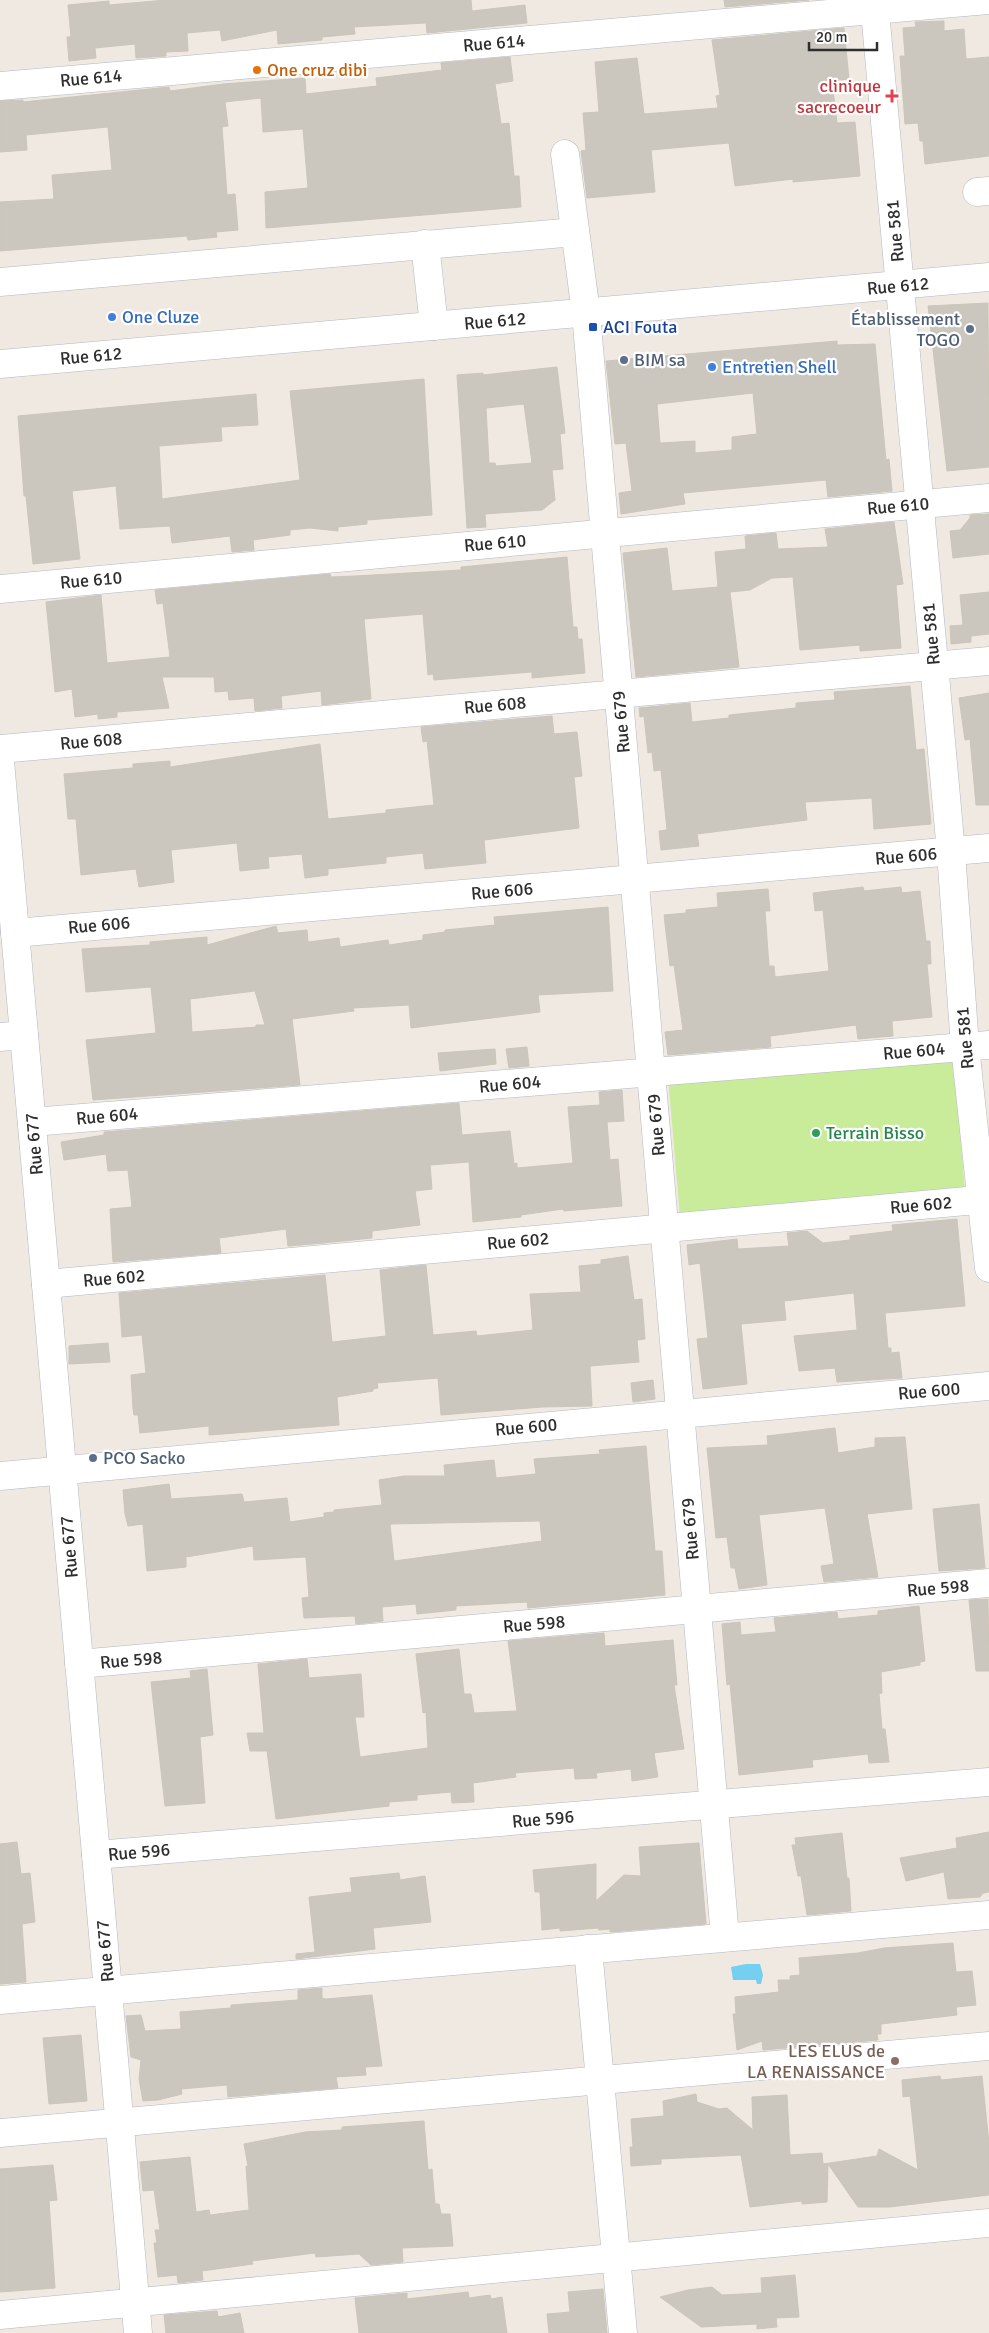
<svg xmlns="http://www.w3.org/2000/svg" width="989" height="2333" font-family="Signika,sans-serif">
<style>
.pitch{fill:#c9ec9a}
.water{fill:#75cff0}
.building{fill:#cbc7bf;stroke:#cbc5ba;fill-rule:evenodd}
.lines{fill:none;stroke-linecap:round;stroke-linejoin:round}
.minor-casing{stroke:#b4b7c1;stroke-width:29}
.minor{stroke:#fff;stroke-width:28}
.food-dot{fill:#e8710a;stroke:#fff;stroke-width:2}
.health-dot{fill:#e0444e;stroke:#fff;stroke-width:2}
.shop-dot{fill:#3f7fe0;stroke:#fff;stroke-width:2}
.transit-dot{fill:#1a4fb4;stroke:#fff;stroke-width:2}
.service-dot{fill:#5c6f8a;stroke:#fff;stroke-width:2}
.leisure-dot{fill:#2e9e5b;stroke:#fff;stroke-width:2}
.education-dot{fill:#8d6e63;stroke:#fff;stroke-width:2}
.labels{text-anchor:middle;stroke-width:4.5;stroke-linejoin:round;paint-order:stroke}
.street-label{font-size:18px;fill:#2e2e2e;stroke:#fff}
.food-label{font-size:18px;fill:#c56008;stroke:#fff;text-anchor:start}
.health-label{font-size:18px;fill:#be3a42;stroke:#fff;text-anchor:end}
.shop-label{font-size:18px;fill:#366cbe;stroke:#fff;text-anchor:start}
.service-label{font-size:18px;fill:#4e5e75;stroke:#fff;text-anchor:start}
.transit-label{font-size:18px;fill:#164399;stroke:#fff;text-anchor:start}
.leisure-label{font-size:18px;fill:#27864d;stroke:#fff;text-anchor:start}
.education-label{font-size:18px;fill:#785e54;stroke:#fff;text-anchor:end}
</style>
<rect width="100%" height="100%" fill="#efe9e1"/>
<path class="pitch" d="M953 1050 965 1191 680 1216 668 1076Z"/>
<path class="water" d="M746 1964H760L763 1975 761 1984H757L756 1980H733L731 1967Z"/>
<g class="building">
<path d="M166 0H471L472 11 525 5 527 23 427 33 426 23 354 27 355 34 322 37V40L278 44 277 30 222 41 220 30 187 33 188 51 166 52V56L136 58 135 44 95 48 96 58 69 61 67 37H71L68 5 109 1V5Z"/>
<path d="M724 0H809L725 7Z"/>
<path d="M944 21V31L964 29 966 59 989 57V156L925 164 923 141H920L918 123 905 124 900 56H905L903 28 916 27 915 22Z"/>
<path d="M844 28 849 79 832 81 837 123 855 122 860 176 793 182V179L735 186 729 143 651 150 655 192 587 198 581 151 586 150 583 113 599 112 595 62 637 58 644 114 718 108 716 96 720 95 712 40Z"/>
<path d="M510 57 513 81 495 84 501 124 509 123 514 176H519L521 207 266 228 265 192 308 188 303 129 263 132 261 98 225 102 228 126 222 127 227 195 235 194 238 230 216 232 217 237 188 240 187 236 0 251V202L54 199 52 175 112 170 108 127 26 135 27 150 0 152V101L23 100V102L169 87 170 91 223 84 305 78 306 94 377 86 376 78 442 70 441 63Z"/>
<path d="M988 303 989 467 947 471 928 306Z"/>
<path d="M837 341V345L875 344 886 460 889 459 892 491 828 497 826 480 683 493 685 504 621 514 619 493 632 491 626 443 615 444 606 361ZM753 393 757 434 732 437V450L695 453V441L660 443 657 404Z"/>
<path d="M557 367 565 433 560 434 563 469 552 470 555 500 542 510 485 514 486 527 467 528 457 375 483 373V375ZM524 404 532 463 496 466 495 463H489L486 408Z"/>
<path d="M424 379 432 515 367 520V524L338 527V531L310 528 290 530V535L253 540 254 550 232 552 230 536 172 543 170 526 120 529 116 486 72 491 80 559 33 564 26 496H24L18 416 256 394 258 425 221 427 222 441 159 446 162 499 300 480 290 391Z"/>
<path d="M989 514V554L953 558 950 531 960 530 970 518V515Z"/>
<path d="M894 522 903 584 896 585 901 648 860 651V645L800 650 793 577 772 578 750 590 730 592 739 667 636 677 623 553 667 548 672 591 718 587 715 552 746 549 745 536 776 533 778 549 828 547 825 529Z"/>
<path d="M567 557 573 627H577L578 639H582L585 673 532 678V672L434 680 433 674 428 675 423 614 364 619 371 699 322 705 321 691 281 696 282 708 255 711 254 698 229 700 228 691 215 692 214 677H162L169 708 117 712V717L98 719V714L75 717 72 689 55 692 46 602 101 595 107 663 170 657 163 603 157 604 155 590 330 574 331 577 355 576 461 570V567Z"/>
<path d="M989 592V634L971 636V642L951 644 950 626 963 625 960 595Z"/>
<path d="M910 686 916 750 924 749 931 824 874 829 872 798 805 802 807 820 697 834 699 846 661 850 659 831 667 830 661 770 654 771 652 752 648 753 644 716 640 717 639 708 690 703 692 722 729 718V715L796 708V703L835 700 834 692Z"/>
<path d="M989 693V805H976L970 739 965 740 959 698Z"/>
<path d="M552 716 554 734 577 732 582 776 574 777 579 828 484 840 486 863 425 869 423 853 386 857V863L328 869V875L305 878 302 854 268 857 269 868 240 871 237 843 171 850 174 882 139 887 136 869 81 875 76 819H68L64 774 133 768V764L170 761V767L320 744 328 819 386 813V810L434 805 427 741 423 742 421 727Z"/>
<path d="M863 887 864 891 901 887 902 893 920 891 926 941H930L931 964H927L932 1017 892 1021 893 1036 858 1039 856 1025 770 1036 771 1047 668 1055 665 1032 683 1030 674 965 670 966 664 915 686 913V910L718 907 717 893 768 889 770 911H765L769 966H774L775 977 829 971 823 910 815 911 813 893Z"/>
<path d="M608 907 613 991 538 995 540 1012 411 1028 409 1005 353 1008 354 1011 292 1019 300 1085 93 1100 86 1040 156 1033 151 987 86 992 82 949 150 945V942L207 937V945L276 926 278 933 307 930 308 942 339 938 340 947 388 940 389 945 423 940V935L445 932V930L495 925 494 917ZM255 991 265 1025H256V1027L192 1032 190 999Z"/>
<path d="M527 1047 529 1066 509 1068 506 1049Z"/>
<path d="M495 1049 496 1064 440 1071 438 1053Z"/>
<path d="M622 1090 624 1121 607 1122 610 1160 618 1159 622 1206 564 1211 563 1209 521 1215V1217L473 1222 469 1162 430 1165 432 1189 415 1191 420 1225 372 1231V1238L323 1243 288 1246 286 1229 219 1238 221 1253 113 1262 110 1209 132 1207 128 1170 108 1171 106 1154 64 1160 61 1142 104 1135V1132L459 1103 462 1135 510 1131 514 1164 517 1163V1168L573 1163 568 1107 600 1105 599 1092Z"/>
<path d="M957 1219 965 1306 885 1313 888 1348H891V1353L899 1352 902 1378 837 1382 835 1368 799 1371 794 1336 857 1330 854 1293 784 1301 786 1320 741 1324 747 1384 703 1389 697 1339 708 1338 700 1263 689 1265 687 1245 737 1239 738 1249 789 1246 787 1233 807 1231 823 1243 850 1240V1236L893 1231 892 1225Z"/>
<path d="M628 1256 634 1300 642 1299 645 1339 637 1340 639 1362 590 1366 592 1406 542 1407 441 1415 438 1378 377 1383 378 1388 373 1389V1391L337 1397 339 1425 209 1435V1426L140 1433 138 1415H134L133 1409 131 1375 146 1373 142 1335 122 1337 119 1293 325 1275 332 1342 386 1336 380 1270 426 1265 433 1335 476 1331 477 1336 533 1330 530 1294 581 1292 579 1266 601 1264V1260Z"/>
<path d="M108 1343 110 1362 69 1364V1346Z"/>
<path d="M653 1380 655 1399 633 1402 631 1383Z"/>
<path d="M835 1428 838 1453 875 1447V1438L905 1437 912 1509 867 1514 878 1577 824 1582 821 1566 834 1564 825 1508 759 1515 767 1585 739 1589 735 1568H731L727 1537 716 1538 707 1448 768 1445 767 1436Z"/>
<path d="M646 1446 655 1551H662L665 1595 528 1608 527 1602 456 1606V1610L417 1614 416 1604 382 1607 383 1621 356 1624 355 1616 304 1618 302 1598 309 1597 306 1557 254 1560 253 1546 186 1557V1567L147 1571 143 1524 128 1526 125 1514 123 1490 169 1484 171 1499 242 1494 244 1502 287 1498 290 1522 324 1517V1513L334 1512V1510L382 1505 379 1480 404 1476H445L444 1465 494 1460 496 1478 536 1474 534 1459 600 1454 599 1450ZM540 1521 542 1541 394 1561 390 1524Z"/>
<path d="M979 1504 985 1568 939 1571 933 1509Z"/>
<path d="M988 1599 989 1671H976L969 1600Z"/>
<path d="M919 1606 925 1661 920 1662V1665L881 1672 882 1693 879 1694 882 1729H885L889 1762 869 1763 868 1754 812 1760 813 1767 739 1775 730 1684 727 1685 722 1624 740 1622 741 1635 776 1632 774 1618 837 1612 838 1619 878 1615V1611Z"/>
<path d="M604 1633 605 1646 673 1640 677 1685H674L684 1749 654 1753 658 1777 632 1781 631 1769 596 1773 597 1778 575 1779 574 1768 515 1773 516 1777 473 1783 474 1802 452 1803 451 1792 417 1795V1800L389 1802V1806L276 1819 267 1751H250L247 1733H264L258 1664 307 1659 309 1678 361 1674 364 1717H355L360 1757 428 1748 426 1712 423 1713 416 1654 459 1649 464 1694H471L474 1713 517 1711 508 1641Z"/>
<path d="M207 1669 213 1735 200 1737 205 1803 165 1806 151 1682 191 1678 190 1671Z"/>
<path d="M989 1832V1892L983 1893 980 1897 948 1899 944 1872 906 1881 900 1858 957 1848 956 1838Z"/>
<path d="M842 1833 847 1878H849L851 1911 807 1915 801 1876H798L792 1845H796L795 1838Z"/>
<path d="M17 1842 21 1874 30 1873 35 1922 22 1924 26 1982 0 1984V1844Z"/>
<path d="M699 1843 706 1924 610 1932V1929L599 1930 598 1928 560 1931V1928L542 1930 540 1892H535L533 1870 596 1864V1901L624 1875 641 1876 639 1847Z"/>
<path d="M399 1873 400 1880 425 1876 431 1922 373 1928 375 1949 296 1959V1954L315 1952 309 1897 352 1892 350 1878Z"/>
<path d="M953 1943 956 1972 972 1971 976 2005 956 2007 957 2015 881 2024V2034H877L878 2040 763 2050 762 2041 737 2050 733 2014H736L735 1997 779 1992 778 1980H790V1976L800 1975 799 1958 858 1953 884 1948Z"/>
<path d="M322 1988V1998L326 1999 372 1995 382 2066 365 2067 366 2075 336 2077 338 2088 228 2097 227 2085 181 2089 182 2094 158 2100 143 2101 139 2079 141 2060 131 2057 126 2016 141 2015 145 2031 181 2029 180 2012 231 2008V2005L298 2000V1990Z"/>
<path d="M81 2035 87 2101 49 2104 43 2038Z"/>
<path d="M940 2076 941 2080 982 2076 989 2143V2195L890 2207H858L828 2164 827 2202 802 2204V2201L750 2207 741 2155 661 2159V2164L631 2166 630 2147H633L631 2119 664 2116 663 2101 696 2094 697 2102 719 2109 727 2108 753 2130 752 2097 787 2095 790 2155 822 2153 823 2164 877 2156 879 2149 918 2170 910 2096 903 2097 902 2080Z"/>
<path d="M424 2121 428 2170 432 2169 435 2204H439L441 2214H450L453 2246 402 2248 403 2262 371 2265 359 2254 316 2257 315 2253 252 2261 253 2264 202 2271 203 2280 178 2283 177 2275 158 2277 154 2243H157L155 2230H160L154 2190 143 2191 140 2162 190 2157 196 2212 209 2210 210 2215 249 2210 246 2166H248L244 2144 305 2132 342 2130V2127Z"/>
<path d="M53 2165 57 2200 49 2201 55 2288 0 2292V2169Z"/>
<path d="M795 2275 799 2317 776 2318 777 2327 757 2329V2324L701 2327 660 2297 688 2290 712 2287 722 2295 762 2293 761 2278Z"/>
<path d="M603 2289 607 2333H549L547 2314 570 2312 568 2292Z"/>
<path d="M468 2292 469 2298 490 2295 491 2299 502 2297 507 2333H359L355 2298 407 2293V2299Z"/>
<path d="M217 2311 218 2317 240 2313 244 2333H166L164 2315Z"/>
</g>
<g class="lines">
<g class="minor-casing">
<g id="minor">
<path d="M874 0 951 852 965 1047 989 1268"/>
<path d="M0 86 989 0"/>
<path d="M565 154 586 313 725 1937"/>
<path d="M977 192 989 191"/>
<path d="M425 244 434 326"/>
<path d="M0 282 575 232"/>
<path d="M0 364 989 277"/>
<path d="M0 589 989 498"/>
<path d="M0 749 989 661"/>
<path d="M0 761 138 2333"/>
<path d="M15 933 989 848"/>
<path d="M0 1037 24 1035"/>
<path d="M32 1122 989 1045"/>
<path d="M46 1284 989 1199"/>
<path d="M0 1476 989 1386"/>
<path d="M79 1664 989 1583"/>
<path d="M96 1855 989 1782"/>
<path d="M588 1949 623 2333"/>
<path d="M0 2000 989 1915"/>
<path d="M0 2133 989 2046"/>
<path d="M0 2315 989 2223"/>
</g>
</g>
<use href="#minor" class="minor"/>
</g>
<circle class="food-dot" cx="257" cy="70" r="5"/>
<path class="health-dot" d="M889.5 88.5h5v5h5v5h-5v5h-5v-5h-5v-5h5z"/>
<g class="shop-dot">
<circle cx="112" cy="317" r="5"/>
<circle cx="712" cy="367" r="5"/>
</g>
<rect class="transit-dot" x="588" y="322" width="10" height="10" rx="2.5"/>
<g class="service-dot">
<circle cx="970" cy="329" r="5"/>
<circle cx="624" cy="360" r="5"/>
<circle cx="93" cy="1458" r="5"/>
</g>
<circle class="leisure-dot" cx="816" cy="1133" r="5"/>
<circle class="education-dot" cx="895" cy="2061" r="5"/>
<g class="labels">
<g class="street-label">
<text transform="translate(494 43) rotate(-5)" y="6">Rue 614</text>
<text transform="translate(91 78) rotate(-5)" y="6">Rue 614</text>
<text transform="translate(895 231) rotate(-95)" y="6">Rue 581</text>
<text transform="translate(898 286) rotate(-5)" y="6">Rue 612</text>
<text transform="translate(495 321) rotate(-5)" y="6">Rue 612</text>
<text transform="translate(91 356) rotate(-5)" y="6">Rue 612</text>
<text transform="translate(898 506) rotate(-5)" y="6">Rue 610</text>
<text transform="translate(495 543) rotate(-5)" y="6">Rue 610</text>
<text transform="translate(91 580) rotate(-5)" y="6">Rue 610</text>
<text transform="translate(931 634) rotate(-95)" y="6">Rue 581</text>
<text transform="translate(495 705) rotate(-5)" y="6">Rue 608</text>
<text transform="translate(621 722) rotate(-95)" y="6">Rue 679</text>
<text transform="translate(91 741) rotate(-5)" y="6">Rue 608</text>
<text transform="translate(906 856) rotate(-5)" y="6">Rue 606</text>
<text transform="translate(502 891) rotate(-5)" y="6">Rue 606</text>
<text transform="translate(99 925) rotate(-5)" y="6">Rue 606</text>
<text transform="translate(965 1038) rotate(-95)" y="6">Rue 581</text>
<text transform="translate(914 1051) rotate(-5)" y="6">Rue 604</text>
<text transform="translate(510 1084) rotate(-5)" y="6">Rue 604</text>
<text transform="translate(107 1116) rotate(-5)" y="6">Rue 604</text>
<text transform="translate(656 1125) rotate(-95)" y="6">Rue 679</text>
<text transform="translate(34 1144) rotate(-95)" y="6">Rue 677</text>
<text transform="translate(921 1205) rotate(-5)" y="6">Rue 602</text>
<text transform="translate(518 1241) rotate(-5)" y="6">Rue 602</text>
<text transform="translate(114 1278) rotate(-5)" y="6">Rue 602</text>
<text transform="translate(929 1391) rotate(-5)" y="6">Rue 600</text>
<text transform="translate(526 1427) rotate(-5)" y="6">Rue 600</text>
<text transform="translate(690 1529) rotate(-95)" y="6">Rue 679</text>
<text transform="translate(69 1547) rotate(-95)" y="6">Rue 677</text>
<text transform="translate(938 1588) rotate(-5)" y="6">Rue 598</text>
<text transform="translate(534 1624) rotate(-5)" y="6">Rue 598</text>
<text transform="translate(131 1660) rotate(-5)" y="6">Rue 598</text>
<text transform="translate(543 1819) rotate(-5)" y="6">Rue 596</text>
<text transform="translate(139 1852) rotate(-5)" y="6">Rue 596</text>
<text transform="translate(105 1951) rotate(-95)" y="6">Rue 677</text>
</g>
<g class="food-label">
<text x="267" y="76">One cruz dibi</text>
</g>
<g class="health-label">
<text x="881" y="92">clinique<tspan x="881" dy="21">sacrecoeur</tspan></text>
</g>
<g class="shop-label">
<text x="122" y="323">One Cluze</text>
<text x="722" y="373">Entretien Shell</text>
</g>
<g class="service-label">
<text x="960" y="325" text-anchor="end">Établissement<tspan x="960" dy="21">TOGO</tspan></text>
<text x="634" y="366">BIM sa</text>
<text x="103" y="1464">PCO Sacko</text>
</g>
<g class="transit-label">
<text x="603" y="333">ACI Fouta</text>
</g>
<g class="leisure-label">
<text x="826" y="1139">Terrain Bisso</text>
</g>
<g class="education-label">
<text x="885" y="2057">LES ELUS de<tspan x="885" dy="21">LA RENAISSANCE</tspan></text>
</g>
</g>
<path d="M809 42v8h68v-8" fill="none" stroke="#2e2e2e" stroke-width="2.5"/>
<text x="816" y="42" font-size="15" fill="#2e2e2e" stroke="#ffffff" stroke-width="4" paint-order="stroke">20 m</text>
</svg>
